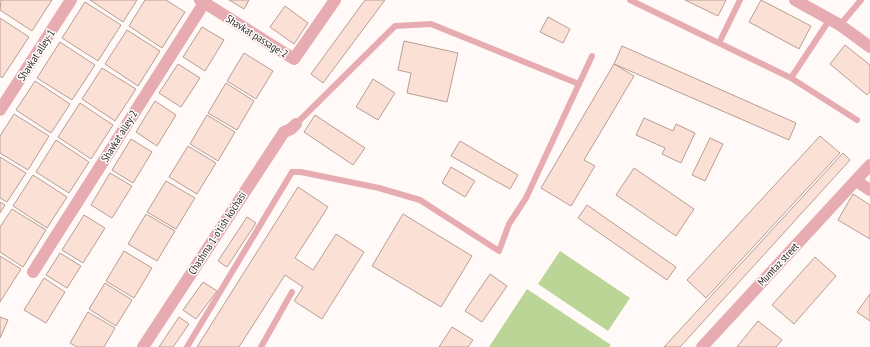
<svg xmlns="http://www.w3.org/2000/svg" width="870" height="347" font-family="'PT Sans Narrow',sans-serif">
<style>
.green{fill:#bad596}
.building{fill:#fbe0d6;stroke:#b79e95}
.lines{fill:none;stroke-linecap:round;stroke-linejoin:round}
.lane{stroke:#e7acb2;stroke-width:6}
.street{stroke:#e7acb2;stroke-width:12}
.labels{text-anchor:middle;stroke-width:3;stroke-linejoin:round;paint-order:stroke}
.street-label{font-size:11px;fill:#332926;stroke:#fff}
</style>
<rect width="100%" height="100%" fill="#fff9f7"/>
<g class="green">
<path d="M560 251 630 298 608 331 538 284Z"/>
<path d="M527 289 611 345 609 347H489Z"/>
</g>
<g class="building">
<path d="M1 0H52L32 31 0 10Z"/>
<path d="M90 0H137L123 22Z"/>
<path d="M145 0H166L185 12 162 48 129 26Z"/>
<path d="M229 0H249L244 9Z"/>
<path d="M365 0H385L323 83 311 74Z"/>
<path d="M685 0H726L718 16Z"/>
<path d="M761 0 811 26 799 49 749 22Z"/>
<path d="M85 2 121 25 98 61 62 38Z"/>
<path d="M285 6 308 23 294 44 270 27Z"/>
<path d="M548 17 570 29 563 43 540 32Z"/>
<path d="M0 18 29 37 2 78 0 76Z"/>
<path d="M202 27 224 40 205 71 183 57Z"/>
<path d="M127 30 160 51 138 86 105 64Z"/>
<path d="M404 41 458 53 447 102 407 93 411 73 398 70Z"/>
<path d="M60 42 95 65 72 100 37 78Z"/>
<path d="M845 45 870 65V92L867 95 830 64Z"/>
<path d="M622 46 796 123 789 140 614 64Z"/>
<path d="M244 53 273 71 256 99 227 81Z"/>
<path d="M178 64 200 78 181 107 159 93Z"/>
<path d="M614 64 634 76 584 160 595 166 571 206 541 188Z"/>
<path d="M102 68 136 89 115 121 82 99Z"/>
<path d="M373 79 395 93 378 120 356 107Z"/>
<path d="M35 81 70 104 51 133 16 110Z"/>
<path d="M226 83 254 101 237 130 208 113Z"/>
<path d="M155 101 176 115 157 146 136 132Z"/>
<path d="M80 103 113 125 91 159 58 137Z"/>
<path d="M14 114 49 136 28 170 0 153V136Z"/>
<path d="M207 115 235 132 218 161 190 144Z"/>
<path d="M315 115 365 148 353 165 304 132Z"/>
<path d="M644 118 673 131 676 124 695 133 681 163 662 154 665 148 636 135Z"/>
<path d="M820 136 840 153 706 298 687 280Z"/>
<path d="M710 138 723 144 705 181 692 175Z"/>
<path d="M131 139 152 152 133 183 112 170Z"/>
<path d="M56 140 89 162 69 193 36 172Z"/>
<path d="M460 141 518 175 510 189 451 156Z"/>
<path d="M188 146 216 163 197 194 169 177Z"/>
<path d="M843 153 850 160 680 347H664Z"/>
<path d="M0 157 26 173 7 202 0 198Z"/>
<path d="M451 167 475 181 465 197 442 183Z"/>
<path d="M634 168 694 209 676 236 616 195Z"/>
<path d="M110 173 132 186 112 218 91 205Z"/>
<path d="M33 175 67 197 47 228 13 206Z"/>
<path d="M166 181 195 198 176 229 147 212Z"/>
<path d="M298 187 328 207 295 258 313 270 336 234 364 252 322 319 294 301 303 287 285 275 239 347H197Z"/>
<path d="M853 194 870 205V239L838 220Z"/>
<path d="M0 202 5 205 0 213Z"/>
<path d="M587 205 676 267 667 280 578 218Z"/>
<path d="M12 209 46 230 23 267 0 252V227Z"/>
<path d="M146 214 175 231 157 261 128 244Z"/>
<path d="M403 214 472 256 441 307 372 266Z"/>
<path d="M84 215 105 228 83 263 62 250Z"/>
<path d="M247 217 256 223 227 267 218 261Z"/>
<path d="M124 251 152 268 134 298 106 281Z"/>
<path d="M60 253 81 266 67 288 46 275Z"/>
<path d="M0 256 21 269 0 302Z"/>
<path d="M815 257 836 276 794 324 772 305Z"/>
<path d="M490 274 507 286 482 322 465 311Z"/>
<path d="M44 278 65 292 46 323 24 310Z"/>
<path d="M203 282 217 291 196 319 183 310Z"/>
<path d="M105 283 132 300 116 326 89 309Z"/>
<path d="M870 294V321L857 312Z"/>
<path d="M88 312 115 328 104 347H77L70 343Z"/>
<path d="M0 317 8 320 0 338Z"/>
<path d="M179 317 189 324 173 347H159Z"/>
<path d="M758 321 782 340 776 347H737Z"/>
<path d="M452 327 473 340 468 347H439Z"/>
</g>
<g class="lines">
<g class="lane">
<path d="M630 0 791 78 830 19"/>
<path d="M840 25 861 0"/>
<path d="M719 43 740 0"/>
<path d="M791 78 857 120"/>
<path d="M296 124 395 26 431 24 579 84"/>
<path d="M187 347 292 172H301L379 188 420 200 499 251 509 224 526 198 592 56"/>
<path d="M261 347 292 292"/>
</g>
<g class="street">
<path d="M200 0 294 59 335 0"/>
<path d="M795 0 840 25 870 47"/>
<path d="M0 110 71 0"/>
<path d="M856 181 870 190"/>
<path d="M33 272 206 0"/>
<path d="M143 347 284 132 291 129 296 124"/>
<path d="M702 347 870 165"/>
</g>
</g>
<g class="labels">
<g class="street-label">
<text transform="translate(257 36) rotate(32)" y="4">Shavkat passage-2</text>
<text transform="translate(36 55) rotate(-57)" y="4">Shavkat alley-1</text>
<text transform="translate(119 136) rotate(-58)" y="4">Shavkat alley-2</text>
<text transform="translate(217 233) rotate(-57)" y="4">Chashma 1-o'tish ko'chasi</text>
<text transform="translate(778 264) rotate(-47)" y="4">Mumtаz street</text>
</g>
</g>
</svg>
